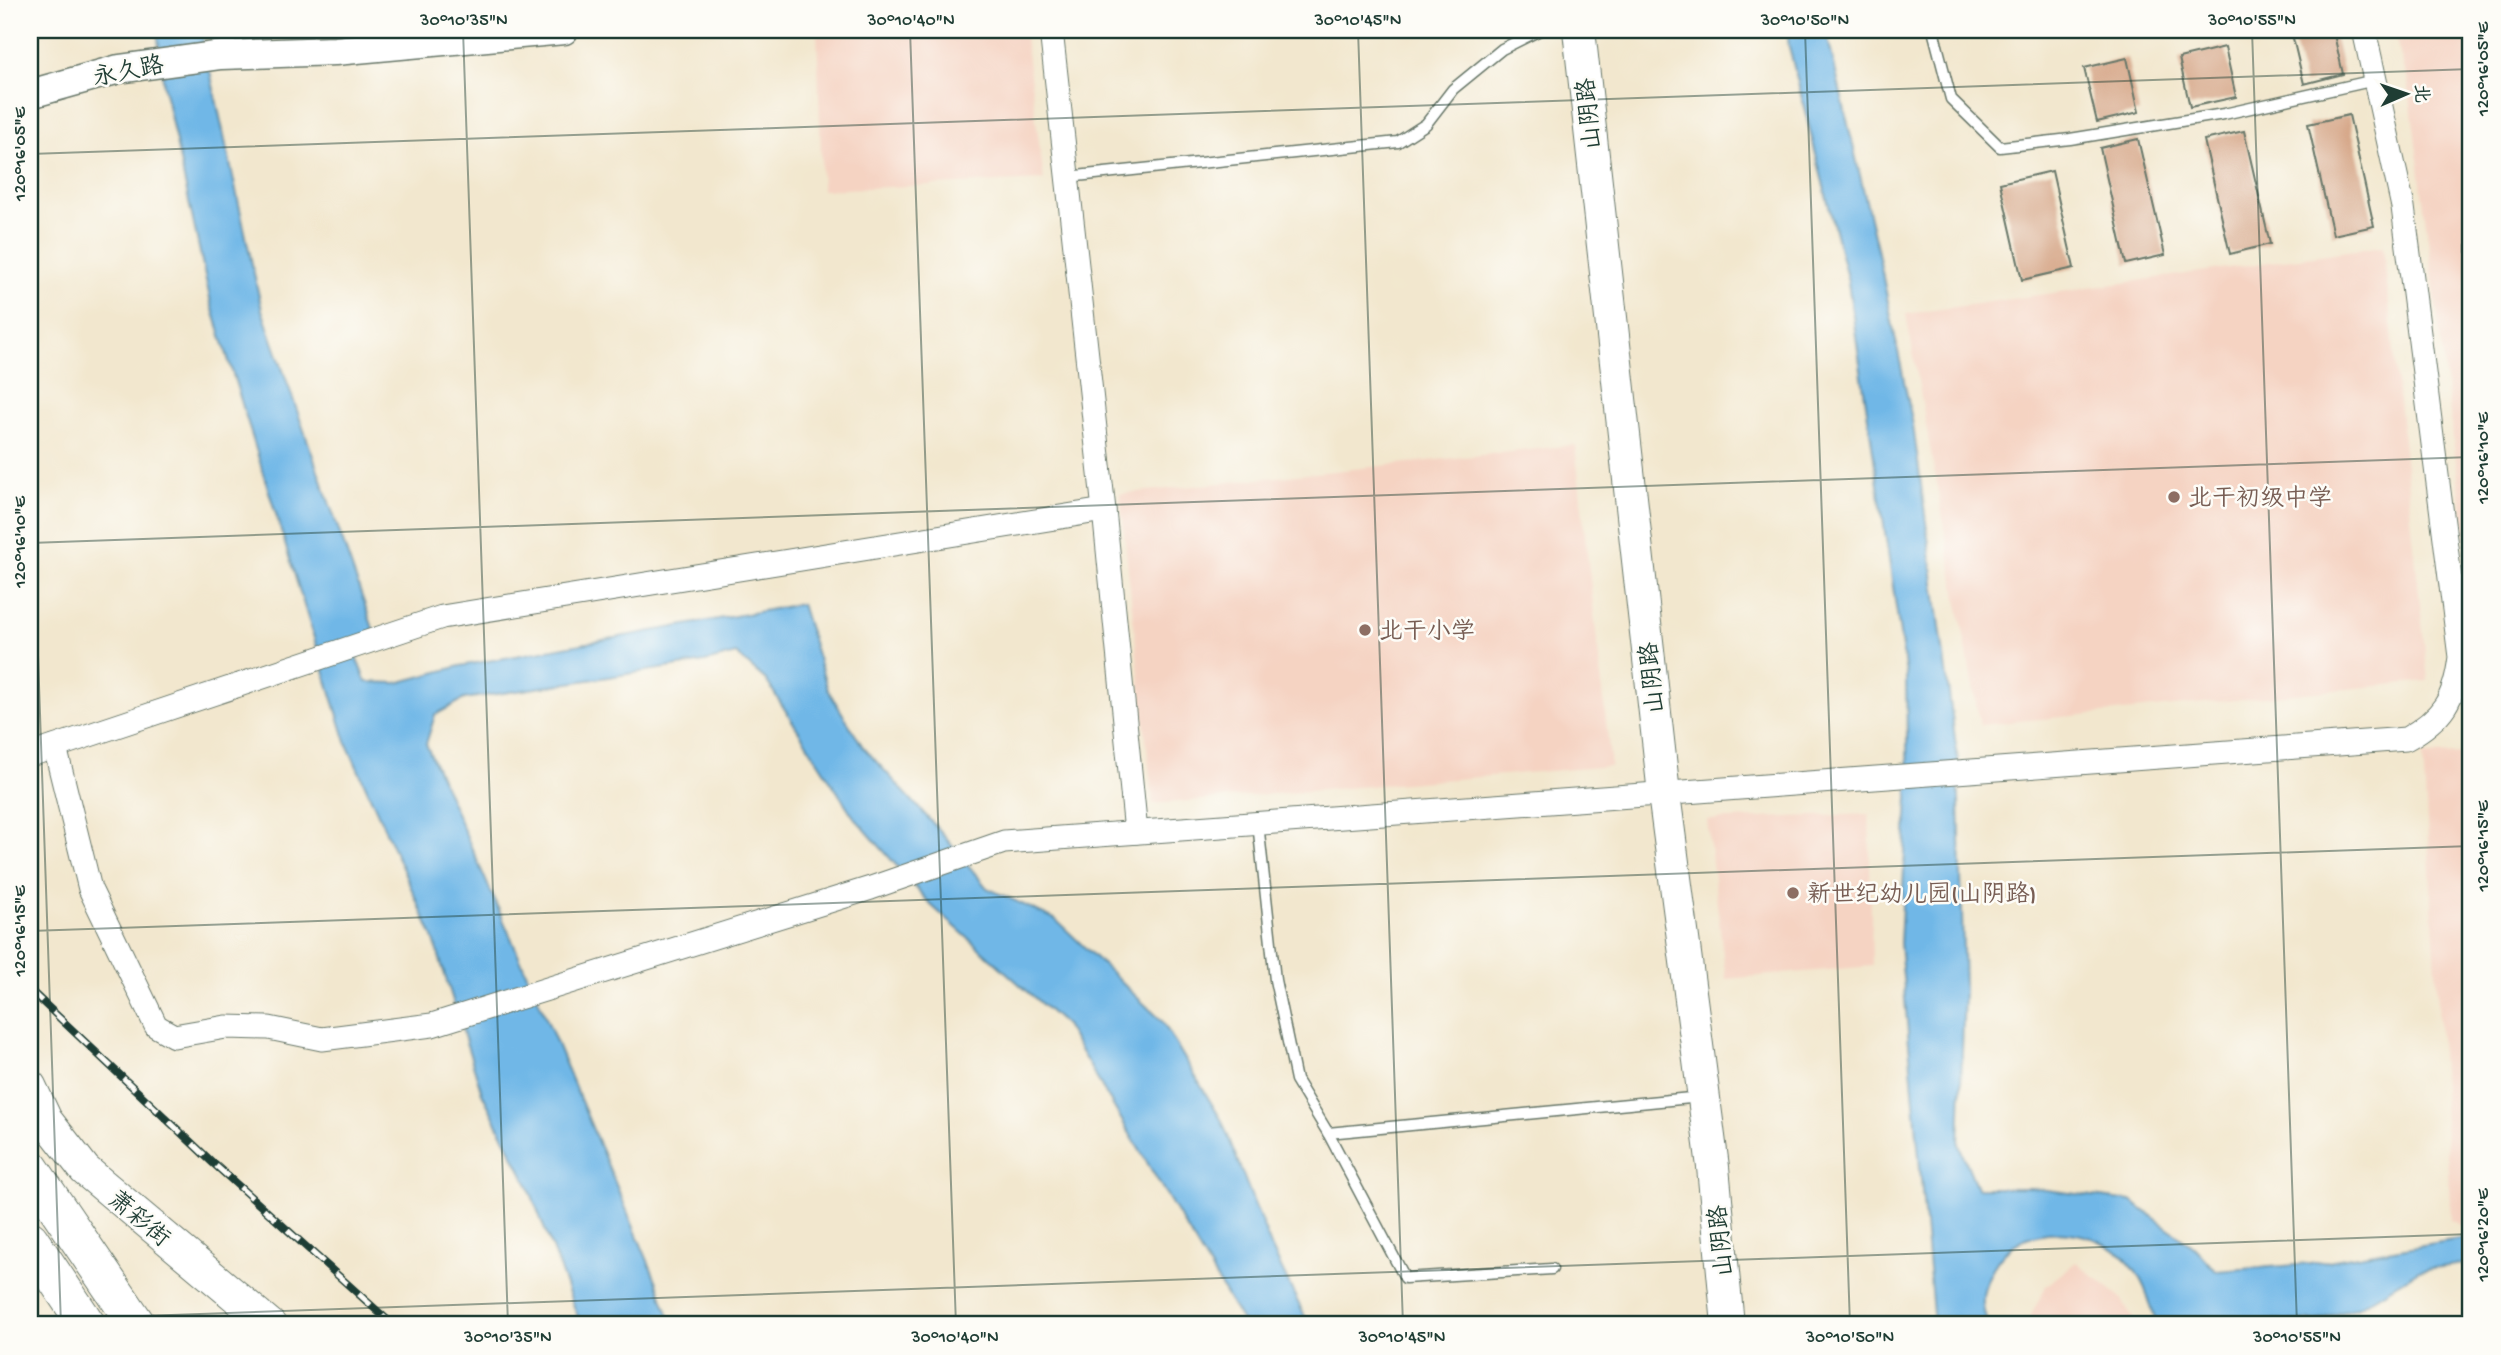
<svg xmlns="http://www.w3.org/2000/svg" width="2501" height="1355" font-family="'Gochi Hand','LXGW WenKai TC',sans-serif">
<style>
.built{fill:#f5d3c2}
.water{fill:#6fb7e7;stroke:#477a8e;stroke-width:2}
.building{fill:#d7a98b}
.lines{fill:none;stroke-linecap:round;stroke-linejoin:round}
.service-casing{stroke:#69786a;stroke-width:13}
.minor-casing{stroke:#69786a;stroke-width:25}
.tertiary-casing{stroke:#69786a;stroke-width:31}
.secondary-casing{stroke:#69786a;stroke-width:34}
.trunk-casing{stroke:#69786a;stroke-width:39}
.service{stroke:#fff;stroke-width:10}
.minor{stroke:#fff;stroke-width:23}
.tertiary{stroke:#fff;stroke-width:28}
.secondary{stroke:#fff;stroke-width:32}
.trunk{stroke:#fff;stroke-width:37}
.rail-casing{stroke:#1f3d34;stroke-width:8}
.rail{stroke:#fdfcf7;stroke-width:5;stroke-dasharray:16;stroke-linecap:butt}
.ticks{fill:none;stroke:#1f3d34;stroke-width:2;stroke-opacity:0.45}
.education-dot{fill:#8d6e63;stroke:#fdfcf7;stroke-width:2.5}
.labels{text-anchor:middle;stroke-width:5;stroke-linejoin:round;paint-order:stroke}
.street-label{font-size:24px;fill:#1f3d34;stroke:#fdfcf7}
.education-label{font-size:24px;fill:#785e54;stroke:#fdfcf7;text-anchor:start}
.neatline{fill:none;stroke:#1f3d34;stroke-width:2.5}
.ticks-label{font-size:18px;text-anchor:middle;fill:#1f3d34}
</style>
<rect width="100%" height="100%" fill="#fdfcf7"/>
<filter id="ink" filterUnits="userSpaceOnUse"><feTurbulence type="fractalNoise" baseFrequency=".0143" numOctaves="2"/><feDisplacementMap in="SourceGraphic" scale="14" xChannelSelector="R" yChannelSelector="G"/><feConvolveMatrix kernelMatrix="1 2 1 2 8 2 1 2 1" color-interpolation-filters="sRGB"/></filter>
<filter id="wash" filterUnits="userSpaceOnUse"><feTurbulence type="fractalNoise" baseFrequency=".00686" numOctaves="4" result="noise"/><feDisplacementMap in="SourceGraphic" scale="28" xChannelSelector="R" yChannelSelector="G"/><feGaussianBlur stdDeviation="1.57" result="paint"/><feColorMatrix in="noise" values="0 0 0 0 0 0 0 0 0 0 0 0 0 0 0 0 0 1.4 0 .05"/><feComposite in="paint" operator="in"/></filter>
<g filter="url(#wash)">
<rect width="100%" height="100%" fill="#f2e7ce"/>
<g class="built">
<path d="M817 30H1024L1044 180 822 190Z"/>
<path d="M2393 30H2471V581L2408 80Z"/>
<path d="M2383 246 2428 681 1980 725 1906 314Z"/>
<path d="M1575 445 1611 766 1153 804 1120 494Z"/>
<path d="M2471 754V1230L2451 1220 2423 755Z"/>
<path d="M1869 814 1872 966 1726 979 1707 820Z"/>
<path d="M2076 1262 2120 1297 2137 1325H2026L2046 1286Z"/>
</g>
<g class="water">
<path d="M157 30H201L262 310 376 637 356 657 366 682 397 683 460 666 801 604 828 690 863 747 939 830 987 888 1055 919 1162 1021 1222 1121 1272 1249 1307 1321 1332 1319 1335 1325H1244L1065 1025 931 905 853 816 766 680 736 654 705 662 464 699 435 715 426 744 544 1013 656 1280 672 1325H581L528 1185 482 1093 433 937 346 742 211 303 164 87Z"/>
<path d="M1787 30H1826L1877 248 1913 425 1958 761 1964 989 1959 1145 1977 1188H2031L2131 1201 2194 1247 2216 1271 2310 1264 2471 1237V1263L2419 1270 2358 1307 2315 1321 2155 1320C2149 1299 2144 1279 2128 1262 2094 1224 2019 1219 1993 1268 1987 1279 1982 1292 1983 1304 1983 1311 1986 1319 1988 1325H1934L1900 943 1908 797 1906 674 1848 282 1789 47Z"/>
</g>
<g id="blocks">
<g class="building">
<path d="M2311 30H2333L2343 74 2304 84 2292 34Z"/>
<path d="M2225 47 2236 97 2190 107 2179 58Z"/>
<path d="M2127 58 2139 112 2097 122 2084 68Z"/>
<path d="M2349 115 2374 226 2333 235 2308 124Z"/>
<path d="M2244 131 2270 244 2230 254 2204 140Z"/>
<path d="M2138 139 2165 255 2126 264 2100 148Z"/>
<path d="M2052 171 2074 268 2022 280 2000 183Z"/>
<rect x="2467" y="176" width="4" height="217"/>
</g>
</g>
</g>
<g filter="url(#ink)">
<use href="#blocks" fill-opacity="0" stroke="#69786a" stroke-width="2"/>
<g class="lines">
<g class="service-casing">
<g id="service">
<path d="M1933 30 1951 99 2000 147 2070 139 2224 114 2375 80"/>
<path d="M1067 177 1398 142 1426 124 1453 89 1502 49 1540 30"/>
<path d="M1258 823 1275 980 1296 1080 1328 1133 1405 1278 1552 1269"/>
<path d="M1328 1133 1701 1097"/>
</g>
</g>
<g class="minor-casing">
<g id="minor">
<path d="M1051 30 1104 510 1136 832"/>
<path d="M55 747 90 889 156 1026 174 1036 226 1027 269 1028 322 1039 432 1025 871 888 1004 842 2406 739C2443 718 2455 699 2460 657L2403 207 2364 30"/>
<path d="M30 755 442 617 1104 510"/>
</g>
</g>
<g class="tertiary-casing">
<path id="tertiary" d="M30 94 119 69 221 55 335 51 564 30"/>
</g>
<g class="secondary-casing">
<g id="secondary">
<path d="M1579 30 1664 794 1713 1167 1728 1325"/>
<path d="M30 1086 46 1120 85 1170 270 1325"/>
</g>
</g>
<g class="trunk-casing">
<g id="trunk">
<path d="M30 1168 137 1325"/>
<path d="M30 1240 87 1325"/>
</g>
</g>
<use href="#service" class="service"/>
<use href="#minor" class="minor"/>
<use href="#tertiary" class="tertiary"/>
<use href="#secondary" class="secondary"/>
<use href="#trunk" class="trunk"/>
<g class="rail-casing">
<path id="rail" d="M30 990 213 1163 393 1325"/>
</g>
<use href="#rail" class="rail"/>
</g>
</g>
<path class="ticks" d="M463 30 508 1325M910 30 956 1325M1358 30 1403 1325M1805 30 1850 1325M2252 30 2297 1325M30 154 2471 69M30 422 61 1325M30 543 2471 457M30 931 2471 846M30 1320 2471 1234"/>
<g class="education-dot">
<circle cx="2174" cy="497" r="7"/>
<circle cx="1365" cy="630" r="7"/>
<circle cx="1793" cy="893" r="7"/>
</g>
<g class="labels">
<g class="street-label">
<text transform="translate(128 70) rotate(-11)" y="8">永久路</text>
<text transform="translate(1588 114) rotate(-96)" y="8">山阴路</text>
<text transform="translate(1651 678) rotate(-96)" y="8">山阴路</text>
<text transform="translate(140 1218) rotate(40)" y="8">萧彩街</text>
<text transform="translate(1720 1241) rotate(-96)" y="8">山阴路</text>
</g>
<g class="education-label">
<text x="2188" y="505">北干初级中学</text>
<text x="1379" y="638">北干小学</text>
<text x="1807" y="901">新世纪幼儿园(山阴路)</text>
</g>
</g>
<rect width="2501" height="1355" fill="none" stroke="#fdfcf7" stroke-width="77"/>
<g transform="translate(2406 94) rotate(88)" stroke="#fdfcf7" stroke-width="5" paint-order="stroke">
<path d="M0-5L12 26L0 18L-12 26Z" fill="#1f3d34"/>
<text y="-10" font-size="19" font-weight="bold" text-anchor="middle" fill="#1f3d34">北</text>
</g>
<rect x="38" y="38" width="2424" height="1278" class="neatline"/>
<g class="ticks-label">
<text x="464" y="25">30°10'35"N</text>
<text x="911" y="25">30°10'40"N</text>
<text x="1358" y="25">30°10'45"N</text>
<text x="1805" y="25">30°10'50"N</text>
<text x="2252" y="25">30°10'55"N</text>
<text transform="translate(2482 69) rotate(-90)" y="6">120°16'05"E</text>
<text transform="translate(19 154) rotate(-90)" y="6">120°16'05"E</text>
<text transform="translate(2482 458) rotate(-90)" y="6">120°16'10"E</text>
<text transform="translate(19 542) rotate(-90)" y="6">120°16'10"E</text>
<text transform="translate(2482 846) rotate(-90)" y="6">120°16'15"E</text>
<text transform="translate(19 931) rotate(-90)" y="6">120°16'15"E</text>
<text transform="translate(2482 1235) rotate(-90)" y="6">120°16'20"E</text>
<text x="508" y="1342">30°10'35"N</text>
<text x="955" y="1342">30°10'40"N</text>
<text x="1402" y="1342">30°10'45"N</text>
<text x="1850" y="1342">30°10'50"N</text>
<text x="2297" y="1342">30°10'55"N</text>
</g>
</svg>
